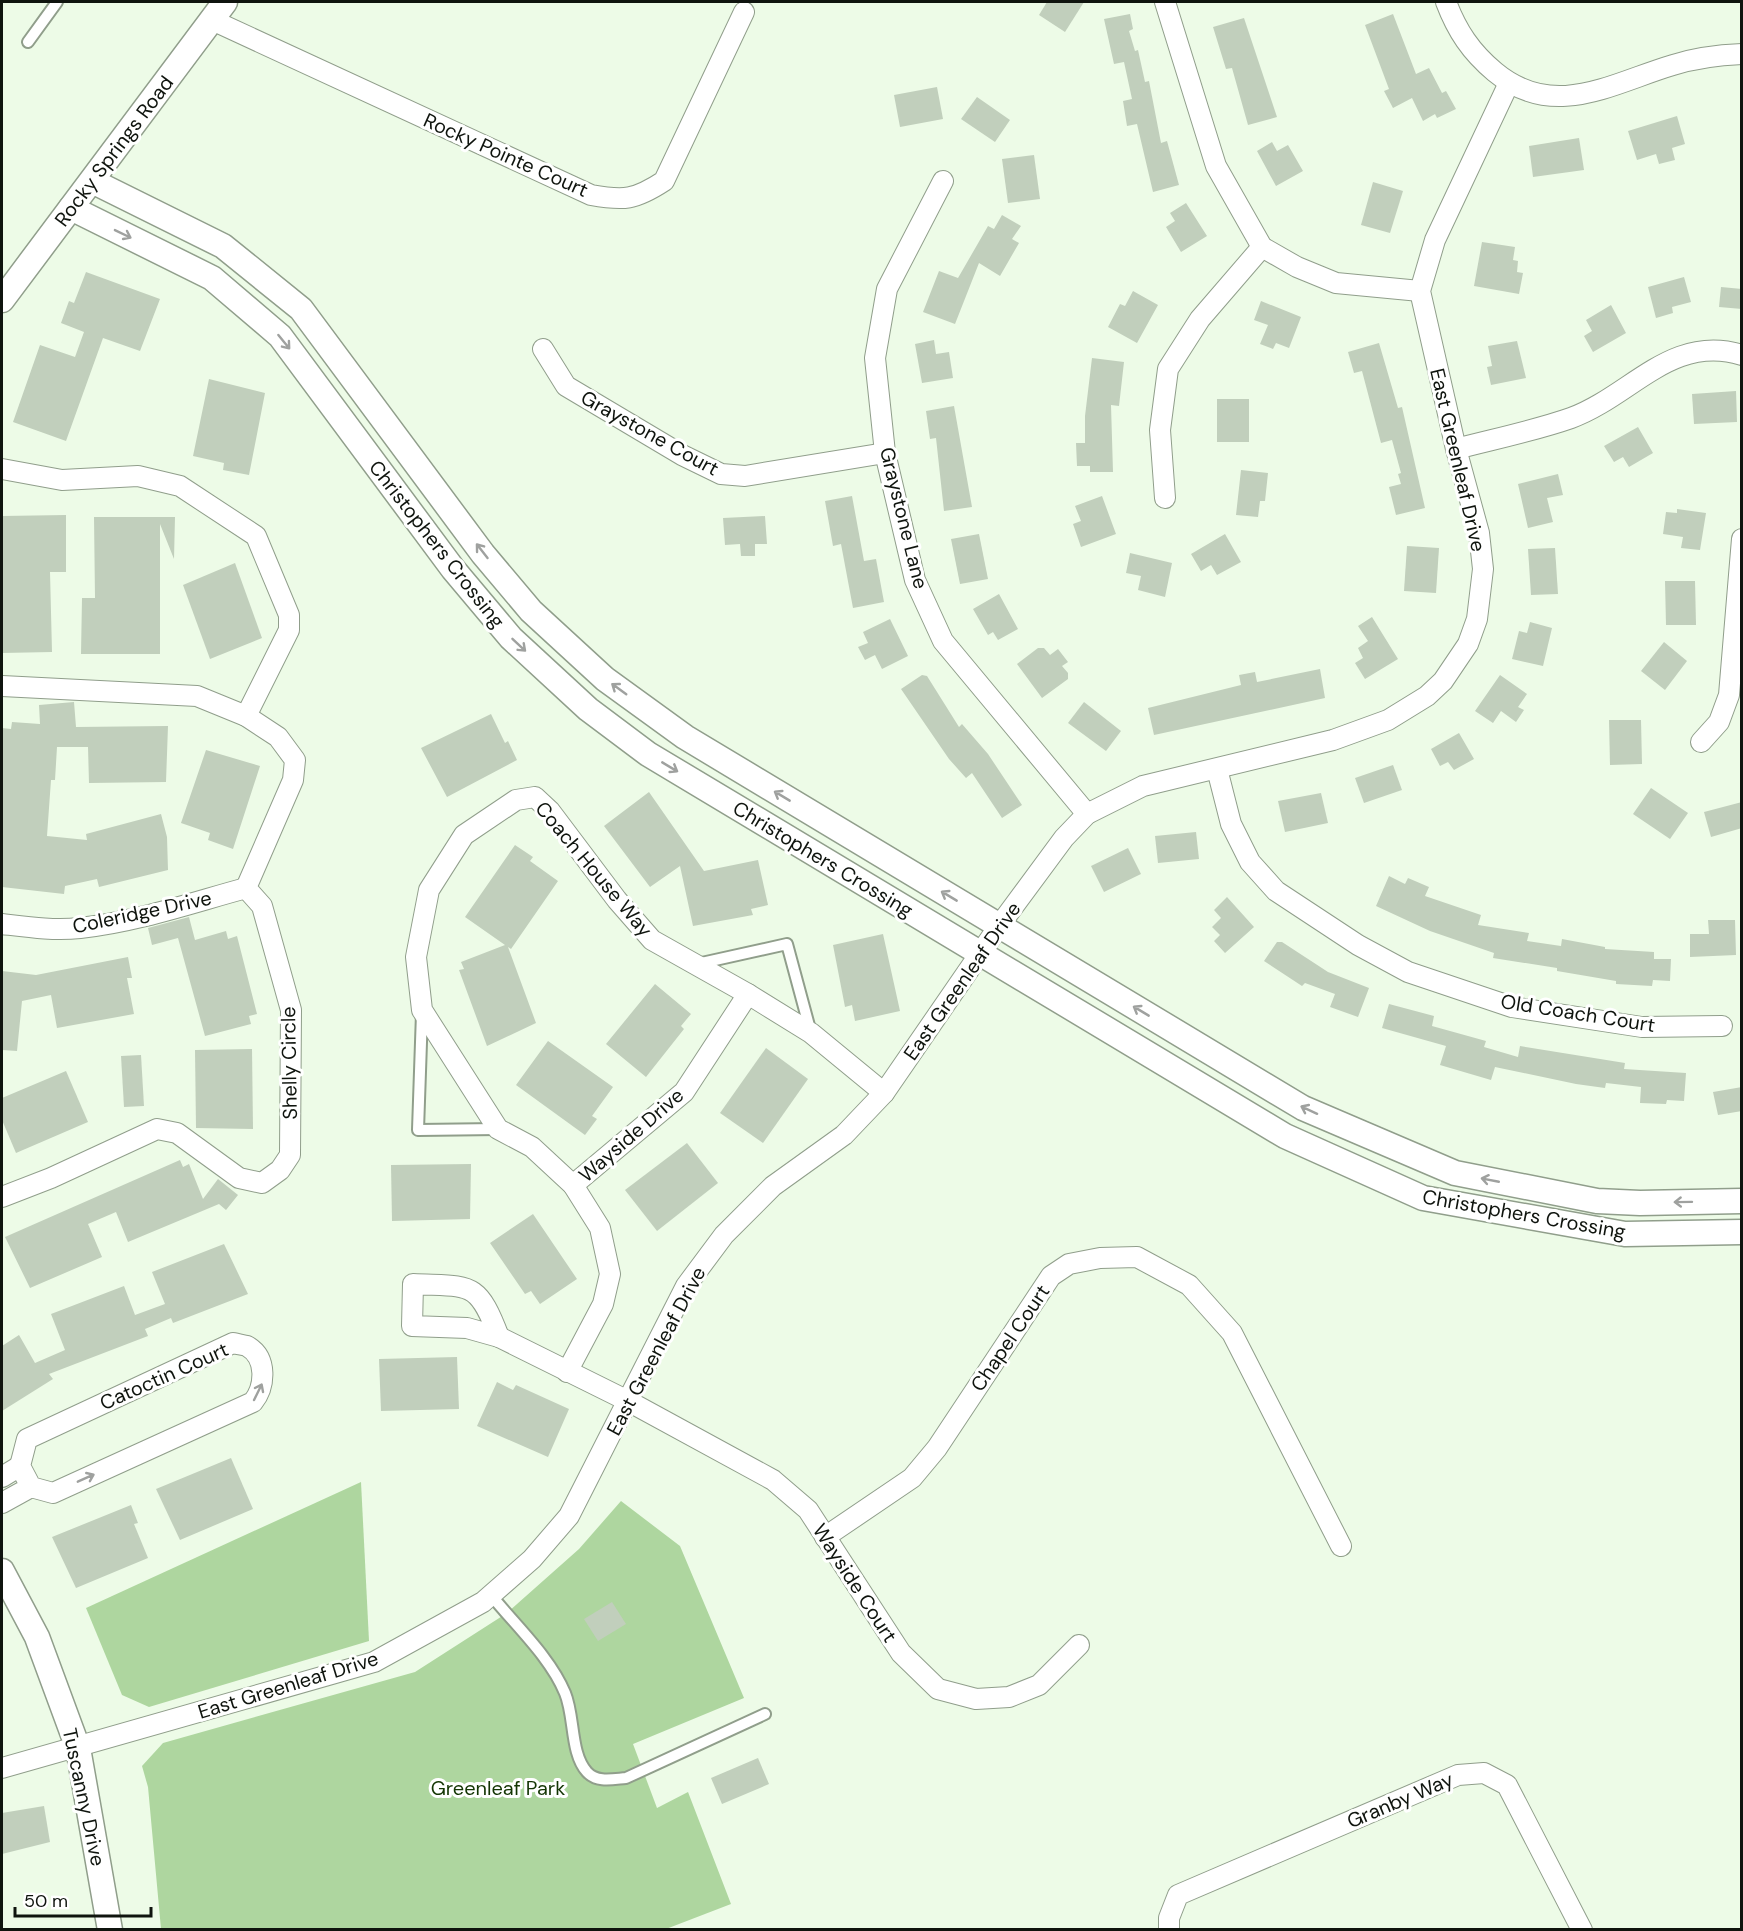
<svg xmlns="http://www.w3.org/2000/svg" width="1743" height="1931" font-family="'DM Sans',sans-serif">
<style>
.green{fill:#aed69f}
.building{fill:#c1cfbc}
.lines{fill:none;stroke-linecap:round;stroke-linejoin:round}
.service-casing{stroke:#909e8b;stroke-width:14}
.minor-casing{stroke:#909e8b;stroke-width:22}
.tertiary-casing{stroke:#909e8b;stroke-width:27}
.service{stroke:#fff;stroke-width:10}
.minor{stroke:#fff;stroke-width:20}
.tertiary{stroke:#fff;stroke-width:24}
.oneway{stroke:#9fa19f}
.labels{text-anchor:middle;stroke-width:6;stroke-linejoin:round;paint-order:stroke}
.street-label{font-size:20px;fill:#0f140e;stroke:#fff}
.park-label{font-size:20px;fill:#133503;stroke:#fff}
</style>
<rect width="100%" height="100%" fill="#edfbe7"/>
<g class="green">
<path d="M361 1482 369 1641 149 1707 122 1695 86 1608Z"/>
<path d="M621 1501 680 1546 744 1698 633 1744 657 1808 688 1792 731 1904 666 1929H161L148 1787 142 1766 163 1743 415 1672 507 1613 579 1549Z"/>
</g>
<g class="building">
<path d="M1047 2H1084L1065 32 1039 15Z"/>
<path d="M1130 14 1133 29 1129 31 1135 51 1138 50 1145 82 1149 81 1161 143 1167 141 1179 185 1153 192 1137 124 1127 126 1123 101 1132 99 1124 62 1114 64 1104 19Z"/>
<path d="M1393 14 1416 74 1429 68 1442 93 1446 91 1456 109 1437 118 1435 114 1423 121 1412 98 1393 108 1384 91 1389 89 1365 25Z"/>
<path d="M1244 18 1277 117 1248 125 1232 68 1226 69 1213 27Z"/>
<path d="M937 87 943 119 900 127 894 95Z"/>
<path d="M977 97 1010 120 995 142 961 119Z"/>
<path d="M1677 116 1685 144 1672 148 1675 160 1659 164 1656 154 1637 160 1628 131Z"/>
<path d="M1579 138 1584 170 1533 177 1529 146Z"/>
<path d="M1272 142 1277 151 1288 145 1303 171 1276 186 1257 151Z"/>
<path d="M1034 155 1040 199 1008 203 1002 159Z"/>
<path d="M1373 182 1403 191 1390 233 1361 225Z"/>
<path d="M1186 203 1207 236 1181 252 1166 227 1175 221 1170 213Z"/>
<path d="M1002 215 1021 226 1012 239 1019 243 1000 276 979 263 955 324 923 312 939 271 958 278 988 226 994 229Z"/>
<path d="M1482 242 1515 247 1513 260 1518 261 1517 272 1523 273 1519 294 1474 286Z"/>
<path d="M86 272 160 299 140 351 103 338 66 441 13 422 40 345 75 357 84 332 61 323 69 301 74 303Z"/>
<path d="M1684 277 1691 302 1672 307 1673 313 1656 318 1648 287Z"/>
<path d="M1721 287 1742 289V309L1719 307Z"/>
<path d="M1133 291 1158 305 1137 343 1108 327 1120 304 1125 306Z"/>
<path d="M1261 301 1301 317 1289 348 1276 343 1273 349 1260 344 1268 325 1254 320Z"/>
<path d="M1611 305 1626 333 1593 352 1584 336 1592 331 1586 320Z"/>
<path d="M934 340 936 354 949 352 953 378 922 383 915 344Z"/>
<path d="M1517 341 1526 378 1491 385 1487 367 1492 366 1488 346Z"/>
<path d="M1379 343 1398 408 1402 407 1425 508 1396 515 1389 487 1401 484 1398 474 1401 473 1392 440 1381 443 1362 371 1354 373 1348 352Z"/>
<path d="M1092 358 1124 362 1119 406 1111 405 1113 472H1090V466H1077L1076 443H1085V416Z"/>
<path d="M209 379 265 393 249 475 223 470 224 463 193 456Z"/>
<path d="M1736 391 1737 422 1694 424 1692 394Z"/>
<rect x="1217" y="399" width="32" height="43"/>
<path d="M954 406 972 507 944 511 936 438 930 439 926 411Z"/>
<path d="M1638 427 1653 453 1629 467 1623 457 1614 462 1604 446Z"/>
<path d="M1241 470 1268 473 1265 501H1260L1258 517 1236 515Z"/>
<path d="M1558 474 1563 495 1547 498 1553 522 1528 528 1518 484Z"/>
<path d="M852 496 864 561 876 559 884 602 853 608 841 544 833 546 825 501Z"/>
<path d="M1102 496 1116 534 1081 547 1073 524 1081 521 1075 506Z"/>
<path d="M1677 509 1706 513 1700 550 1681 548 1683 537 1663 534 1666 512 1677 513Z"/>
<path d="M66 515V572H50L52 652 2 653V516Z"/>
<path d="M765 516 767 544H755V556H741L740 544 725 545 723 518Z"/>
<path d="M94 517H175L174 559 160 524V654H81L82 598H95Z"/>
<path d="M979 534 988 579 960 584 951 539Z"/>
<path d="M1225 534 1241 562 1217 575 1211 565 1201 571 1191 554Z"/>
<path d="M1407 546 1439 548 1436 593 1404 591Z"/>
<path d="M1555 548 1558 594 1531 595 1528 549Z"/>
<path d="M1130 553 1172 563 1165 597 1138 590 1141 576 1126 573Z"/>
<path d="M235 563 262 638 210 659 183 585Z"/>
<path d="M1665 581H1695L1696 625H1666Z"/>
<path d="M999 594 1018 629 998 640 993 632 988 635 973 609Z"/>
<path d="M1372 617 1398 659 1365 679 1355 663 1363 658 1358 648 1368 641 1358 626Z"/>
<path d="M890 619 908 656 882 669 875 655 865 660 858 647 868 643 863 632Z"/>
<path d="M1530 622 1552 628 1543 666 1512 659 1519 631 1527 633Z"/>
<path d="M1664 642 1687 661 1665 690 1641 671Z"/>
<path d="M1038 648H1044L1050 655 1058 649 1068 662 1062 666 1068 673V679L1042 698 1017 664Z"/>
<path d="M1320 669 1325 698 1154 735 1148 708 1241 685 1239 675 1255 672 1257 682Z"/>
<path d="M922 675 927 676 959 727 962 724 988 754 1022 805 1002 818 972 773 966 778 949 759 901 689Z"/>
<path d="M1500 675 1527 694 1518 707 1524 710 1516 722 1501 711 1493 723 1475 711Z"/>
<path d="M74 702 76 727 168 726 166 782 89 783 88 747H57L55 780H51L47 836 87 840 86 834 161 814 167 837 168 870 99 887 97 879 65 886 64 894 2 887V728L11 729 12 722 40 724 39 705Z"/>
<path d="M1084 702 1121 731 1106 751 1068 723Z"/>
<path d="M491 714 505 743 508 741 517 760 447 797 421 748Z"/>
<path d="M1609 720H1641L1642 764 1610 765Z"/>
<path d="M1459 733 1474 759 1454 770 1448 762 1440 766 1431 749Z"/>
<path d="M206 750 260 766 233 849 208 840 210 833 181 823Z"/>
<path d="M1393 765 1402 790 1364 803 1355 778Z"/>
<path d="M1651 788 1688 813 1670 839 1633 814Z"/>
<path d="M649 792 704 871 758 860 768 905 751 909 753 915 693 926 680 866 650 887 604 826Z"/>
<path d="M1321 793 1328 823 1285 832 1278 801Z"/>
<path d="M1742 802V828L1711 837 1704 812Z"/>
<path d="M1196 832 1199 859 1158 863 1155 836Z"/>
<path d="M515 845 533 857 530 861 558 881 511 949 508 947 536 1023 487 1046 459 970 464 969 461 962 505 945 465 917Z"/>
<path d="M1128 848 1141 874 1104 892 1091 866Z"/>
<path d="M1389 876 1405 884 1408 878 1429 887 1425 896 1481 915 1478 925 1529 933 1527 941 1561 946 1562 939 1605 947V949L1654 952V959H1671L1670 981 1653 980 1652 986 1616 984V981L1557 971V968L1493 958 1494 953 1430 931 1376 906Z"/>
<path d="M1227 897 1254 927 1225 953 1214 941 1220 935 1212 927 1221 918 1214 910Z"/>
<path d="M189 917 195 940 226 931 228 939 237 936 257 1014 249 1016 251 1024 205 1036 178 938 152 945 148 928Z"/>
<path d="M1708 920H1735L1736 955 1690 957V934H1709Z"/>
<path d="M883 934 900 1011 855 1021 852 1005 845 1007 833 945Z"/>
<path d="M1277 942H1282L1328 972 1369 988 1358 1017 1330 1007 1335 994 1305 983 1302 986 1264 961Z"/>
<path d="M128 957 132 978H127L134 1014 57 1028 51 995 22 1001 17 1051 2 1050V971L36 975Z"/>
<path d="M655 984 691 1014 681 1026 684 1029 646 1077 606 1044Z"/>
<path d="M1389 1004 1434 1016 1432 1026 1486 1041 1484 1047 1518 1057 1520 1046 1625 1063 1624 1069 1686 1073 1684 1101 1667 1100 1666 1104 1640 1103 1641 1087 1606 1083 1605 1088 1576 1084 1495 1067 1491 1080 1440 1065 1446 1046 1382 1028Z"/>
<path d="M548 1041 613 1087 592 1116 597 1119 585 1135 516 1085Z"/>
<path d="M766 1048 808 1079 763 1143 720 1113Z"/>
<path d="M252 1049 253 1129 196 1128 195 1050Z"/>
<path d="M141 1055 144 1106 124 1107 121 1056Z"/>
<path d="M66 1071 88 1122 16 1153 2 1120V1098Z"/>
<path d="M1742 1087V1111L1718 1115 1713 1092Z"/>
<path d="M687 1143 718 1183 657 1231 625 1190Z"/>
<path d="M180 1160 183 1167 189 1164 203 1199 218 1179 238 1195 226 1210 219 1204 128 1242 116 1212 88 1224 102 1257 30 1288 5 1237Z"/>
<path d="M471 1164 470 1219 392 1221 391 1165Z"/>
<path d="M533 1214 577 1279 540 1304 531 1291 525 1294 490 1243Z"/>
<path d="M224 1244 248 1294 173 1323 171 1318 145 1329 148 1336 49 1374 53 1379 2 1411V1346L19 1335 35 1363 65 1350 51 1314 124 1286 135 1315 165 1304 152 1272Z"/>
<path d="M457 1357 459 1409 381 1411 379 1359Z"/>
<path d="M497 1382 513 1390 516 1385 569 1409 548 1457 477 1426Z"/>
<path d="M231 1458 253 1509 180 1540 156 1489Z"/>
<path d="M131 1505 138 1523 134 1524 148 1558 76 1588 52 1537Z"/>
<path d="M612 1602 626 1624 598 1641 584 1619Z"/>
<path d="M758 1758 769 1784 722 1804 711 1778Z"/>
<path d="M44 1806 50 1842 2 1854V1813Z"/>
</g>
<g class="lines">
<g class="service-casing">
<g id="service">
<path d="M28 42 57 2"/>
<path d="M697 964 787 944 811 1033"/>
<path d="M422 1013 418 1130 498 1129"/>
<path d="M491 1595C516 1626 550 1657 565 1693 575 1717 570 1753 587 1772 597 1783 613 1779 626 1778L765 1714"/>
</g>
</g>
<g class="minor-casing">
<g id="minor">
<path d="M1165 2 1216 166 1262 247 1297 267 1336 283 1420 291"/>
<path d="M1446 2C1457 31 1471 52 1495 72 1554 121 1612 83 1673 65 1695 58 1718 55 1742 54"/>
<path d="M212 20 591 195C624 201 635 200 664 181L744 12"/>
<path d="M943 181 887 289 875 358 885 453 915 580 943 641 1087 814"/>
<path d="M543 349 566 386 682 455 721 474 745 476 885 453"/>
<path d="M1456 449C1494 439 1534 431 1571 418 1631 396 1672 333 1742 355"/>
<path d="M2 469 62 480 138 476 180 486 256 536 289 615V630L246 716"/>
<path d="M1165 498 1160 430 1168 369 1200 319 1262 247"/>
<path d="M2 686 197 696 246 716 278 737 295 760 293 780 246 888 262 906 291 1010 290 1155 280 1170 262 1183 239 1178 177 1133 157 1129 51 1178 2 1197"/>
<path d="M1701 742 1719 722 1729 695 1742 539"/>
<path d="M1217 769 1231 824 1250 862 1276 891 1358 945 1408 972 1512 1007 1642 1027 1722 1026"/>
<path d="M2 924C27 927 54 931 80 928 136 922 191 903 246 888"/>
<path d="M573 1185 684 1092 748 994"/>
<path d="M413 1284C470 1287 477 1279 499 1337L467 1328 412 1326Z"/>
<path d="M499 1337 628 1401 773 1480 808 1510 901 1653 938 1689 976 1699 1009 1697 1039 1685 1079 1645"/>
<path d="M567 1372 603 1304 610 1274 600 1228 573 1185 532 1147 498 1129 422 1010 416 957 429 890 464 835 516 800 535 797 550 811 617 900 652 940 748 994 811 1033 884 1093"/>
<path d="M2 1477 20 1466"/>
<path d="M2 1503 31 1487 53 1493 253 1402C265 1387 268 1358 247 1346 243 1345 237 1344 233 1343L27 1439 20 1466 31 1487"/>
<path d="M825 1537 912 1478 937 1448 1051 1276 1069 1264 1100 1258 1137 1257 1189 1285 1232 1333 1341 1546"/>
<path d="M2 1768 374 1662 483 1602 532 1559 569 1516 686 1286 724 1235 773 1186 844 1135 884 1093 999 926 1064 838 1087 814 1143 786 1333 740 1388 720 1427 696 1443 681 1468 644 1477 619 1483 569 1479 533 1456 449 1420 291 1435 240 1509 83"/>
<path d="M1169 1930V1918L1178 1895 1458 1775 1484 1773 1507 1785 1582 1930"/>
</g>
</g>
<g class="tertiary-casing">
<g id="tertiary">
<path d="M92 181 223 246 301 309 483 554 531 611 605 679 685 737 1303 1108 1455 1173 1597 1201 1640 1203 1742 1201"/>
<path d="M71 208 212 278 280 336 453 569 511 638 588 709 648 754 1285 1136 1423 1198 1625 1234 1742 1232"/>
<path d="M2 300 225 2"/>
<path d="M2 1571 37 1637 78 1748 110 1930"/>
</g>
</g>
<use href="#service" class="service"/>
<use href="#minor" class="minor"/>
<use href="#tertiary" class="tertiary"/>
</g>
<defs><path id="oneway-shaft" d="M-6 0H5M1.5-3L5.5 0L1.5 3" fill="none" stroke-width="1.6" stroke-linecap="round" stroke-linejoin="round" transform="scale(1.5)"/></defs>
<g class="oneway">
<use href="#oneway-shaft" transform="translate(123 234) rotate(26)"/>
<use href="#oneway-shaft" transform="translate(284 342) rotate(51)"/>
<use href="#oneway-shaft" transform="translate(482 551) rotate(-128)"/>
<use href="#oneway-shaft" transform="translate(519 645) rotate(43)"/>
<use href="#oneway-shaft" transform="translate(619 689) rotate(-144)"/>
<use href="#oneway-shaft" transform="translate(670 767) rotate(31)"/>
<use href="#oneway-shaft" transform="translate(782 796) rotate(-149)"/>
<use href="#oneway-shaft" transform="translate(949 896) rotate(-149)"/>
<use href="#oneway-shaft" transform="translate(1141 1011) rotate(-149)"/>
<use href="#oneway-shaft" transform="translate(1309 1110) rotate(-155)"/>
<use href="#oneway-shaft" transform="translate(1490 1180) rotate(-169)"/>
<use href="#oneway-shaft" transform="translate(1683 1202) rotate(179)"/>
<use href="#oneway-shaft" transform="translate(258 1392) rotate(-64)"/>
<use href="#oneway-shaft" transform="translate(86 1478) rotate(-24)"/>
</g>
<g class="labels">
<g class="street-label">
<text transform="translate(114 151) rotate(-53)" y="7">Rocky Springs Road</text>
<text transform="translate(506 155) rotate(24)" y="7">Rocky Pointe Court</text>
<text transform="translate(650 433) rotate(29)" y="7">Graystone Court</text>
<text transform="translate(1458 460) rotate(77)" y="7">East Greenleaf Drive</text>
<text transform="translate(904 518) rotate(76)" y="7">Graystone Lane</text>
<text transform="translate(437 544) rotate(52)" y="7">Christophers Crossing</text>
<text transform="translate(823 859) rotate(31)" y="7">Christophers Crossing</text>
<text transform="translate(594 869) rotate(50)" y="7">Coach House Way</text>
<text transform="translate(142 912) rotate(-12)" y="7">Coleridge Drive</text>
<text transform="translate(962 981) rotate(-55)" y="7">East Greenleaf Drive</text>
<text transform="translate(1578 1013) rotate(9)" y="7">Old Coach Court</text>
<text transform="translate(289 1063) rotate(-91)" y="7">Shelly Circle</text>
<text transform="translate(631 1135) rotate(-41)" y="7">Wayside Drive</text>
<text transform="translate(1524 1214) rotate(10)" y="7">Christophers Crossing</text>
<text transform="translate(1010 1338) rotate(-56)" y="7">Chapel Court</text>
<text transform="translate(656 1351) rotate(-62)" y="7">East Greenleaf Drive</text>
<text transform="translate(164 1376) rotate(-24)" y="7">Catoctin Court</text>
<text transform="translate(855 1583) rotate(57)" y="7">Wayside Court</text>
<text transform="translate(288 1685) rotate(-17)" y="7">East Greenleaf Drive</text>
<text transform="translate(84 1797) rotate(78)" y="7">Tuscanny Drive</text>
<text transform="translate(1400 1800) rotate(-23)" y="7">Granby Way</text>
</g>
<g class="park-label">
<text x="498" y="1795">Greenleaf Park</text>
</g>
</g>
<rect width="1743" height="1931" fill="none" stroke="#0f140e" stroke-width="6"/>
<path d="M15 1907v9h136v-9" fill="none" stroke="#0f140e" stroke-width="3"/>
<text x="24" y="1907" font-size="18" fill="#0f140e" stroke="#ffffff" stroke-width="4.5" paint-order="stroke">50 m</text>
</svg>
